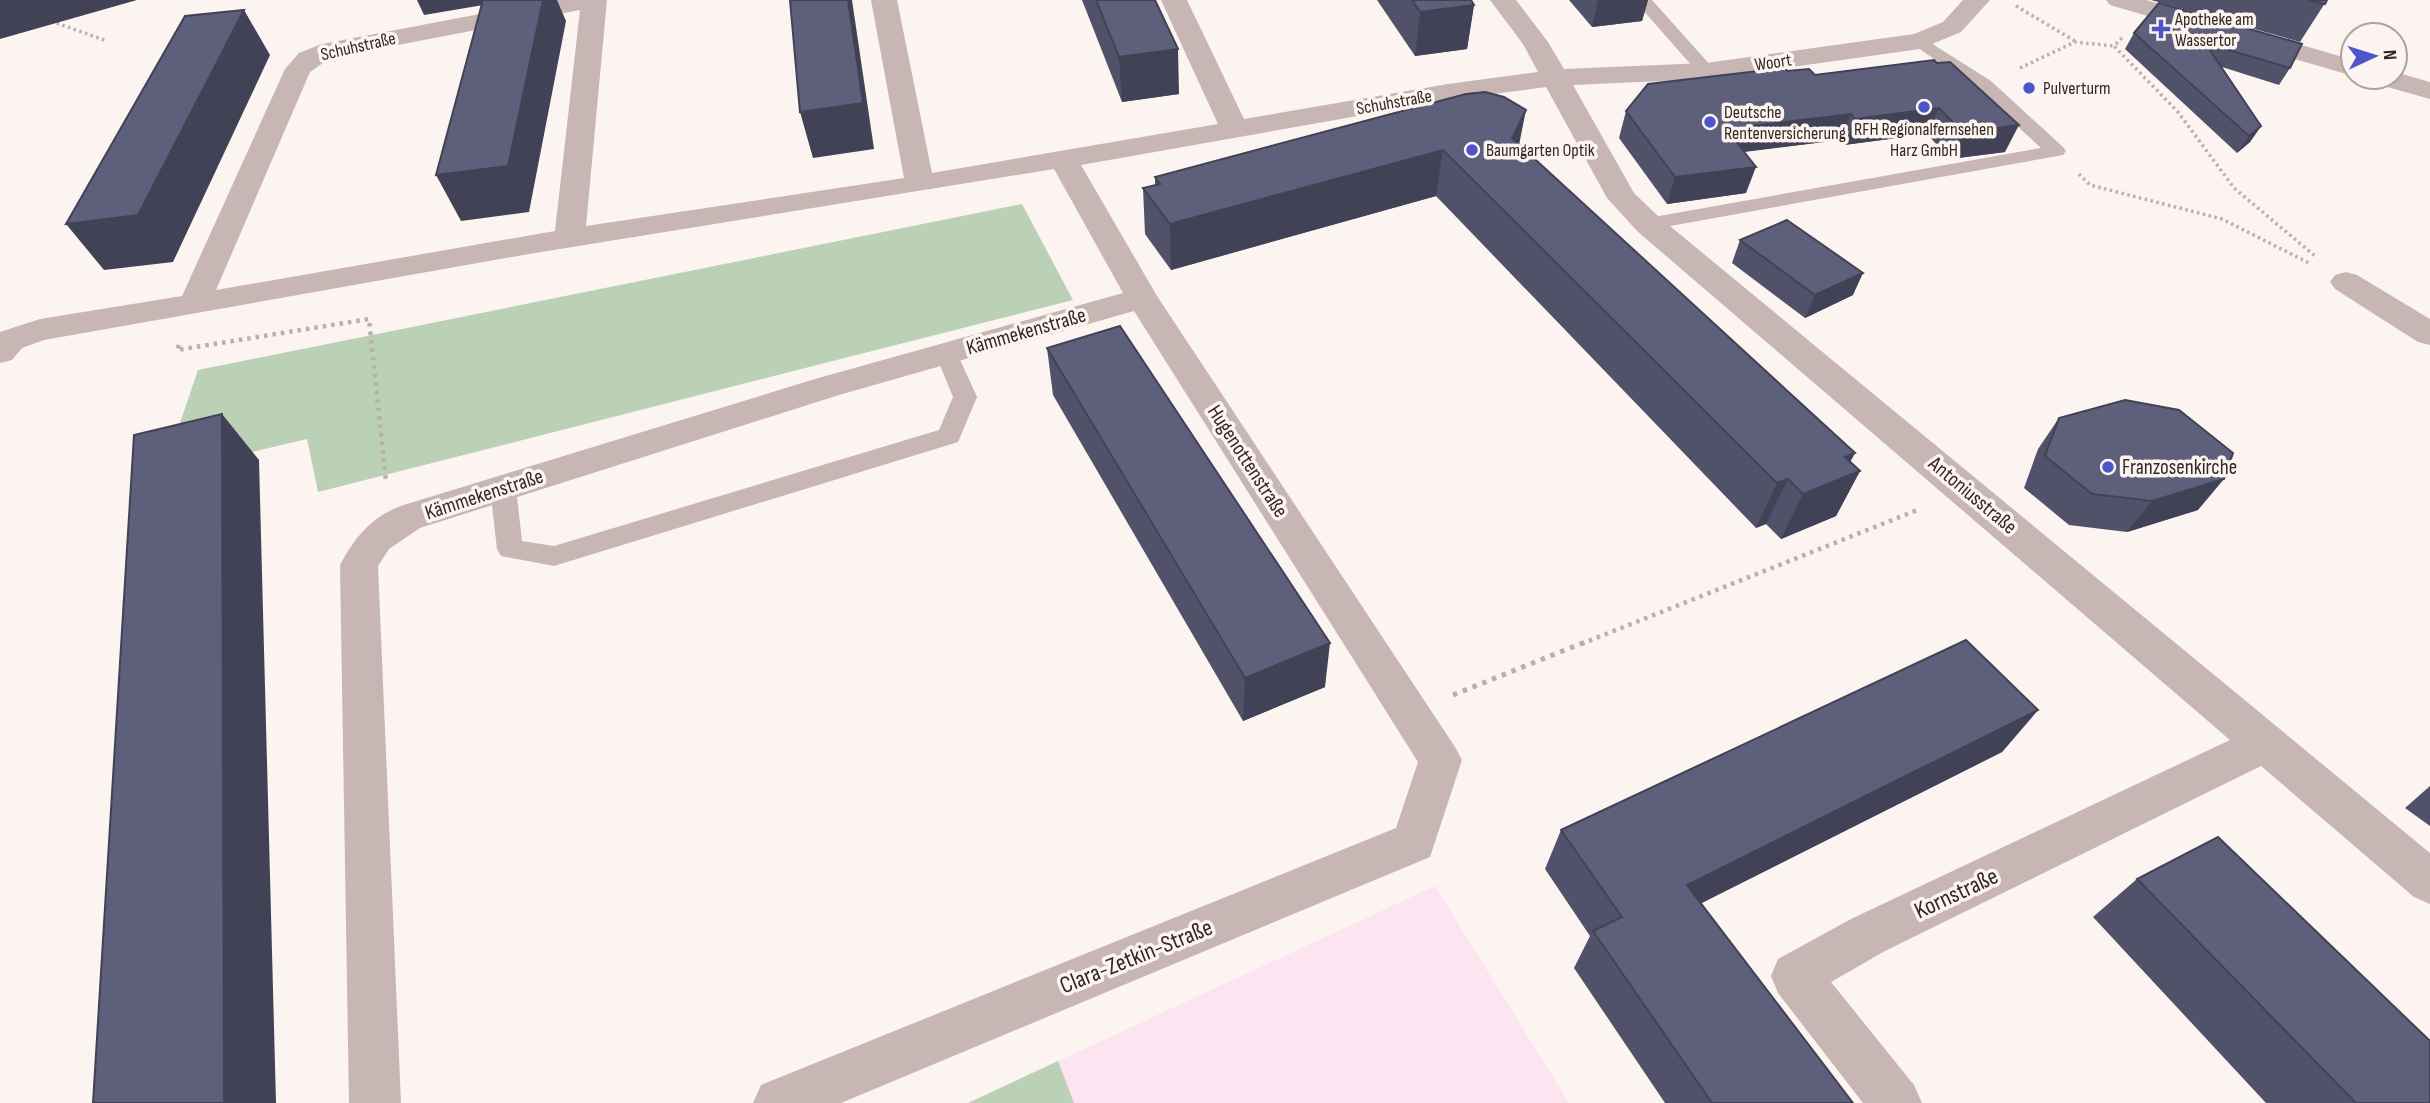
<svg xmlns="http://www.w3.org/2000/svg" width="2430" height="1103" font-family="'Sofia Sans Condensed',sans-serif">
<style>
.education{fill:#fce4f0}
.green{fill:#bbd1b6}
.lines{fill:none;stroke-linecap:round;stroke-linejoin:round}
.path-far2{stroke:#b9afab;stroke-width:3.5;stroke-dasharray:2.5 3.5;stroke-linecap:butt}
.path-far1{stroke:#b9afab;stroke-width:4.5;stroke-dasharray:3.5 5;stroke-linecap:butt}
.path{stroke:#b9afab;stroke-width:5;stroke-dasharray:4.5 6;stroke-linecap:butt}
.service{fill:#c8b6b4;fill-rule:evenodd}
.minor{fill:#c8b6b4;fill-rule:evenodd}
.wall{fill:#51526a}
.shaded-wall{fill:#424256}
.building{fill:#5e5f7b;stroke:#424256;stroke-width:2}
.poi-dot{fill:#4e54ca;stroke:#fcf4f1;stroke-width:2.5}
.labels{text-anchor:middle;stroke-width:7;stroke-linejoin:round;paint-order:stroke}
.far-poi-label{font-size:18px;fill:#352722;stroke:#fcf4f1;text-anchor:start}
.far-street-label{font-size:18px;fill:#352722;stroke:#fcf4f1}
.street-label{font-size:21px;fill:#352722;stroke:#fcf4f1}
.poi-label{font-size:21px;fill:#352722;stroke:#fcf4f1;text-anchor:start}
.near-street-label{font-size:24px;fill:#352722;stroke:#fcf4f1}
</style>
<rect width="100%" height="100%" fill="#fcf4f1"/>
<path class="education" d="M1435 886 1569 1103H968Z"/>
<g class="green">
<path d="M1022 204 1073 300 318 492 307 439 163 473 198 370Z"/>
<path d="M1058 1061 1074 1103H968Z"/>
</g>
<g class="lines">
<g class="path-far2">
<path d="M2016 6 2075 41"/>
<path d="M51 21 107 41"/>
<path d="M2122 38 2114 46 2178 112 2234 188 2315 256"/>
<path d="M2020 68 2075 42 2114 46"/>
<path d="M2079 174 2090 185 2222 219 2309 263"/>
</g>
<g class="path-far1">
<path d="M179 345 177 350 369 319 386 481"/>
<path d="M1581 644 1920 509"/>
</g>
<path class="path" d="M1453 695 1585 642"/>
<g class="service">
<path d="M1634 0H1652L1712 67 1715 71 1712 75H1700Z"/>
<path d="M1920 36 1991 81 2063 147 2066 151 2063 155 1648 230 1638 224 1648 218 2041 148 1977 89 1914 45 1911 41Z"/>
<path d="M946 345 954 348 957 353 977 397 958 442 554 566 501 556 497 549 490 488 494 481 503 479 512 481 516 488 522 541 554 546 939 430 953 397 935 353 938 348Z"/>
</g>
<g class="minor">
<path d="M554 0H607L586 226 904 178 871 0H897L932 173 1218 124 1161 0H1187L1244 119 1448 84 1538 72 1523 44 1490 0H1516L1548 42 1564 69 1706 63 1914 34 1943 22 1963 0H1990L1961 32 1920 49 1706 79 1573 85 1634 193 1659 217 2430 853V904L2414 897 2261 766 1885 951 1831 982 1914 1085 1922 1103H1863L1778 993 1771 976 1778 959 1851 919 2230 740 1637 231 1607 198 1546 87 1448 100 1081 165 1157 296 1455 747 1462 760 1430 857 841 1103H753L761 1085 1396 828 1418 762 1134 311 839 395 420 528 389 549 378 566 401 1103H349L340 565C356 535 374 514 407 504L815 379 1123 293 1054 169 529 254 44 340 22 348 12 360 0 363V332L40 319 182 296 285 69 299 53 322 44ZM580 10 555 231 216 290 310 72 330 58Z"/>
<path d="M2106 0H2146L2353 60V76L2110 5Z"/>
<path d="M2395 72 2430 82V99L2373 83 2370 77H2395Z"/>
<path d="M2346 272 2357 275 2430 319V345L2418 342 2335 289 2330 282 2335 275Z"/>
</g>
</g>
<g class="wall">
<path d="M1082 0H1155L1179 94 1122 102Z"/>
<path d="M1377 0H1471L1474 5 1467 49 1415 56Z"/>
<path d="M1569 0H1648L1642 21 1592 27Z"/>
<path d="M2151 0H2327L2300 42Z"/>
<path d="M2159 3 2290 68 2279 85 2222 67 2261 126 2250 142 2237 153 2125 49 2134 33Z"/>
<path d="M1934 60 2005 152 1950 159 1927 134 1844 145 1840 140 1744 152 1746 193 1667 204 1619 138 1626 111 1787 71 1815 75Z"/>
<path d="M1519 144 1860 471 1836 516 1781 539 1766 524 1756 528 1436 196 1171 270 1145 234 1143 188 1155 185V177Z"/>
<path d="M1740 240 1853 295 1805 318 1732 263Z"/>
<path d="M1047 348 1325 687 1243 721 1053 395Z"/>
<path d="M2059 418 2198 510 2127 532 2069 525 2024 488 2038 449Z"/>
<path d="M2038 710 2002 752 1701 903 1853 1103H1665L1574 968 1590 936 1545 869 1561 830Z"/>
<path d="M2430 786V826L2405 808Z"/>
<path d="M2137 879 2430 1103H2266L2093 917Z"/>
</g>
<g class="shaded-wall">
<path d="M0 0H137L0 39Z"/>
<path d="M417 0H513L424 15Z"/>
<path d="M543 0H557L566 21 529 212 461 221 436 175Z"/>
<path d="M848 0H852L874 149 813 158 800 112Z"/>
<path d="M1598 0H1648L1642 21 1592 27Z"/>
<path d="M1474 5 1467 49 1415 56 1420 12Z"/>
<path d="M244 10 270 55 173 262 104 270 66 224Z"/>
<path d="M1178 49 1179 94 1122 102 1119 57Z"/>
<path d="M1939 108 1927 134 1844 145 1855 119Z"/>
<path d="M1526 110 1517 155 1512 138Z"/>
<path d="M1851 114 1840 140 1717 155 1726 129Z"/>
<path d="M2019 125 2005 152 1950 159 1963 133Z"/>
<path d="M2261 126 2250 142 2237 153 2249 136Z"/>
<path d="M1443 150 1436 196 1171 270 1170 224Z"/>
<path d="M1756 167 1746 193 1667 204 1675 177Z"/>
<path d="M1863 273 1853 295 1805 318 1815 295Z"/>
<path d="M222 414 259 460 276 1103H224Z"/>
<path d="M1855 453 1842 478 1860 471 1836 516 1781 539 1803 494 1845 457Z"/>
<path d="M1788 479 1766 524 1756 528 1777 483Z"/>
<path d="M2224 479 2198 510 2127 532 2152 501Z"/>
<path d="M1330 643 1325 687 1243 721 1245 678Z"/>
<path d="M2038 710 2002 752 1664 922 1687 885Z"/>
</g>
<g class="building">
<path d="M483 0H543L508 166 436 175Z"/>
<path d="M790 0H848L863 103 800 112Z"/>
<path d="M1096 0H1155L1178 49 1119 57Z"/>
<path d="M1412 0H1471L1474 5 1420 12Z"/>
<path d="M2308 0H2327L2325 4Z"/>
<path d="M2159 3 2302 44 2290 68 2205 43 2261 126 2249 136 2134 33Z"/>
<path d="M244 10 138 215 66 224 185 16Z"/>
<path d="M1934 60 1937 63 1950 62 2019 125 1963 133 1939 108 1855 119 1851 114 1726 129 1756 167 1675 177 1626 111 1648 84 1785 68 1787 71 1809 69 1815 75Z"/>
<path d="M1485 92 1504 97 1526 110 1512 138 1855 453 1845 457 1860 471 1803 494 1788 479 1777 483 1443 150 1170 224 1143 188 1160 184 1155 177 1466 94Z"/>
<path d="M1787 220 1863 273 1815 295 1740 240Z"/>
<path d="M1120 326 1330 643 1245 678 1047 348Z"/>
<path d="M2125 400 2179 410 2233 453 2224 479 2152 501 2092 494 2045 456 2059 418Z"/>
<path d="M222 414 224 1103H93L134 435Z"/>
<path d="M1966 640 2038 710 1687 885 1853 1103H1712L1593 931 1622 917 1561 830Z"/>
<path d="M2218 837 2430 1041V1103H2356L2137 879Z"/>
</g>
<g class="poi-dot">
<path d="M2157.5 18.5h7v7h7v7h-7v7h-7v-7h-7v-7h7z"/>
<circle cx="2029" cy="88" r="7"/>
<circle cx="1924" cy="107" r="7"/>
<circle cx="1710" cy="122" r="7"/>
<circle cx="1472" cy="150" r="7"/>
<circle cx="2108" cy="467" r="7"/>
</g>
<g class="labels">
<g class="far-poi-label">
<text x="2175" y="25">Apotheke am<tspan x="2175" dy="21">Wassertor</tspan></text>
<text x="2043" y="94">Pulverturm</text>
<text x="1724" y="118">Deutsche<tspan x="1724" dy="21">Rentenversicherung</tspan></text>
<text x="1924" y="135" text-anchor="middle">RFH Regionalfernsehen<tspan x="1924" dy="21">Harz GmbH</tspan></text>
<text x="1486" y="156">Baumgarten Optik</text>
</g>
<g class="far-street-label">
<text transform="translate(358 46) rotate(-13)" y="6">Schuhstraße</text>
<text transform="translate(1773 62) rotate(-8)" y="6">Woort</text>
<text transform="translate(1394 102) rotate(-10)" y="6">Schuhstraße</text>
</g>
<g class="street-label">
<text transform="translate(1026 331) rotate(-16)" y="7">Kämmekenstraße</text>
<text transform="translate(1248 461) rotate(57)" y="7">Hugenottenstraße</text>
<text transform="translate(484 494) rotate(-18)" y="7">Kämmekenstraße</text>
<text transform="translate(1973 495) rotate(40)" y="7">Antoniusstraße</text>
</g>
<g class="poi-label">
<text x="2122" y="474">Franzosenkirche</text>
</g>
<g class="near-street-label">
<text transform="translate(1956 893) rotate(-25)" y="8">Kornstraße</text>
<text transform="translate(1136 956) rotate(-22)" y="8">Clara-Zetkin-Straße</text>
</g>
</g>
<g transform="translate(2374 56) rotate(86)"><circle r="33" fill="#fcf4f1" stroke="#aca29e" stroke-width="2"/>
<path d="M0-5L12 26L0 18L-12 26Z" fill="#4e54ca"/>
<text y="-10" font-size="19" font-weight="bold" text-anchor="middle" fill="#352722">N</text>
</g>
</svg>
